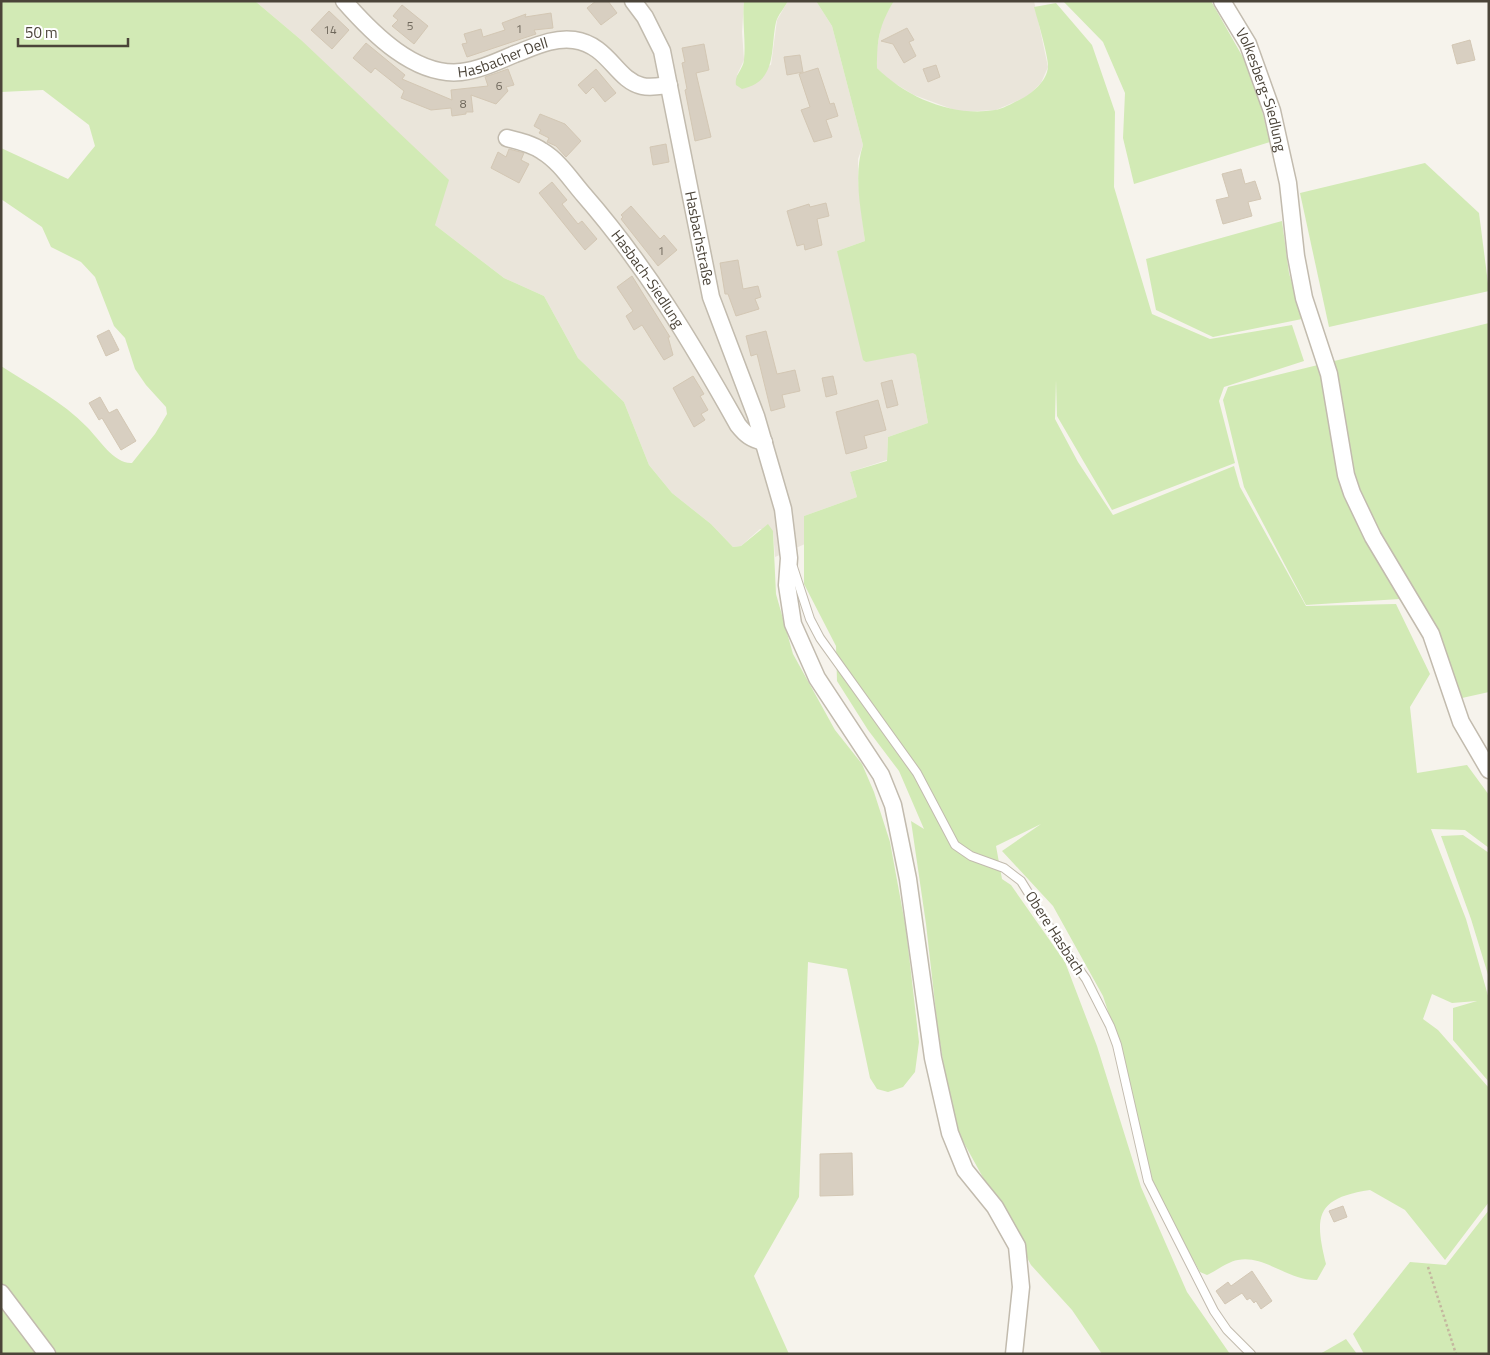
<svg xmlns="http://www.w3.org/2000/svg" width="1490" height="1355" font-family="'Titillium Web',sans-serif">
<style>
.residential{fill:#eae5da}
.green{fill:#d2eab5}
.building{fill:#d8cfc1;stroke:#d3c7b4}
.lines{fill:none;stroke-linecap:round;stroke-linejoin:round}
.service-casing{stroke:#c2bbae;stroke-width:10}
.minor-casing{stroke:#c2bbae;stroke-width:19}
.path{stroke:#c4b79f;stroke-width:2.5;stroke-dasharray:2.5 2.5;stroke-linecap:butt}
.service{stroke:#fff;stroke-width:8}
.minor{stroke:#fff;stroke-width:16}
.labels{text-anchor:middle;stroke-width:5;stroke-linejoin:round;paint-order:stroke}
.number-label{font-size:12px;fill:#6e675b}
.street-label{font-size:15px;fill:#4b4439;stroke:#fff}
</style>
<rect width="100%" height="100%" fill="#f6f3ec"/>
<g class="residential">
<path d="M255 1H744L742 32 744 60 737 75 771 65 777 20 788 1H816L832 26 863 145 858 159V182L865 241 837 251 916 355 928 423 888 437 887 460 850 472 857 497 804 516 805 544 775 557 773 531 760 529 741 546 733 547 711 524 672 493 649 465 624 402 578 358 544 296 504 278 435 225 300 39Z"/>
<path d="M894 1H1034L1048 67 1041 83 1028 96 996 110 960 112 914 95 889 80 877 68V49L882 20Z"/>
</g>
<g class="green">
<path d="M1 1H255L300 39 449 180 435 225 504 278 544 296 578 358 624 402 649 465 672 493 711 524 733 547 741 546 768 524 773 531 776 594 793 654 835 730 862 764 874 792 890 842 906 929 919 1042 915 1072 903 1087 888 1092 877 1089 870 1078 847 969 808 962 799 1197 754 1276 789 1354H1V366C30 385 63 402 87 427 99 439 114 464 132 463L155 434 167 414 166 407 146 385 135 369 125 338 114 326 95 277 81 262 51 247 42 227 1 199V148L68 179 95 146 89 125 43 90 1 92Z"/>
<path d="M744 1H788C785 7 778 15 776 22 770 49 778 81 742 89L736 85C734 75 743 70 744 60 746 41 742 21 744 1Z"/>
<path d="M816 1H894C879 25 877 40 877 68 907 98 953 117 995 110 1003 109 1012 103 1019 100 1032 94 1047 81 1048 67 1049 58 1037 18 1034 7L1056 3 1092 45 1115 112 1114 187 1152 314 1210 339 1292 325 1304 361 1224 387 1219 401 1235 463 1112 510 1057 416 1056 380 1055 419 1078 462 1113 515 1234 466 1240 487 1306 606 1396 604 1430 674 1410 707 1417 773 1467 765 1489 795V848L1465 830 1431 829 1466 919 1489 999V1082L1453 1040V1008L1477 1001 1452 1003 1432 994 1423 1019 1438 1030 1489 1088V1202L1445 1260 1405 1210 1370 1190C1316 1198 1314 1216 1326 1264L1317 1280C1289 1281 1265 1255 1238 1260 1229 1261 1216 1271 1207 1275L1200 1272 1151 1185 1127 1069 1103 996 1053 906 1002 851 1041 824 996 846 1002 879 1011 885 1065 962 1097 1046 1141 1187 1187 1292 1230 1354H1102L1072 1310 1031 1265 953 1123 938 1030 926 924 911 821 924 829 899 771 868 730 837 681 836 646 804 584V516L857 497 850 472 887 461 888 437 928 423 916 355 913 353 866 362 863 360 837 251 865 241C861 209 853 176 863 145L832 26Z"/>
<path d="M1063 1H1211L1253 75 1270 142 1134 184 1123 138 1125 93 1103 42Z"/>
<path d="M1425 163 1479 213 1489 291 1329 327 1300 193Z"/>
<path d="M1282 221 1289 273 1302 319 1213 337 1156 310 1146 259Z"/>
<path d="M1489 323V692L1462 698 1415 598 1306 605 1244 487 1223 400 1228 387Z"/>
<path d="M1463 835 1489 853V978L1471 919 1441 836Z"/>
<path d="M1489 1210V1354H1364L1353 1334 1410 1262 1446 1265Z"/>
<path d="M1346 1339 1357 1354H1320Z"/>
</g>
<g class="building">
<path d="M596 1H608L617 13 601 25 587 8Z"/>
<path d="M402 5 428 26 414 44 392 26 398 20 393 16Z"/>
<path d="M329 11 349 30 332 49 311 30Z"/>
<path d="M551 13 553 28 534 30 536 34 467 57 462 44 467 43 464 34 481 29 483 37 505 30 502 23 526 14 525 17Z"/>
<path d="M907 28 914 40 909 42 916 56 904 63 893 44 881 41Z"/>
<path d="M1470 40 1475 60 1457 64 1452 45Z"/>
<path d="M366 43 405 75 402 79 452 100 451 90 488 86 485 77 508 69 514 85 506 87 508 91 496 104 471 95 473 112H466V114L452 116 451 108 431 110 401 98 404 91 375 68 371 73 353 58Z"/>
<path d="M704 44 709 70 696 73 711 137 695 141 685 90 687 89 682 63 685 62 682 48Z"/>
<path d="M800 55 803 72 787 75 784 57Z"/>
<path d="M936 65 940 77 928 82 923 69Z"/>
<path d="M818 68 830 104 834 103 838 116 826 120 832 137 814 142 801 110 810 107 799 74Z"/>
<path d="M596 69 616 93 605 102 593 87 586 94 578 85Z"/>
<path d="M540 114 565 124 581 141 566 157 556 146 547 142 549 138 539 133 541 130 534 126Z"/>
<path d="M666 144 669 162 653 165 650 147Z"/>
<path d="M509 149 524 153 521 160 529 164 519 183 491 168 498 152 506 157Z"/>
<path d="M1241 169 1245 184 1255 181 1261 199 1248 202 1252 216 1223 224 1216 200 1229 197 1222 174Z"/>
<path d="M552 182 567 200 562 204 578 224 582 221 597 239 585 250 539 193Z"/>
<path d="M826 203 829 216 817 219 822 245 805 250 804 244 797 246 787 211 809 204 810 207Z"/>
<path d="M631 206 660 239 664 235 677 250 658 266 621 219 623 217 621 215Z"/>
<path d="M738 260 743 289 758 286 761 297 755 299 759 309 736 316 728 294H725L720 263Z"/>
<path d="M632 276 670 337H668L673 355 664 360 642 325 634 330 626 316 633 311 617 287Z"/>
<path d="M109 330 119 350 106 356 97 336Z"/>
<path d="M766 331 777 374 795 370 800 391 782 395 785 407 771 411 757 354 751 356 746 336Z"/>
<path d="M693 376 704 394 700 396 708 410 701 414 705 420 694 427 673 388Z"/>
<path d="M833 376 837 394 826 397 822 378Z"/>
<path d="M892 380 898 405 887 408 881 383Z"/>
<path d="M100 397 109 413 117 409 136 441 121 450 102 418 99 420 89 403Z"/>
<path d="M878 400 886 430 864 436 867 448 846 454 836 412Z"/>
<path d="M852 1153 853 1195 820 1196V1154Z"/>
<path d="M1343 1206 1347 1217 1334 1222 1329 1211Z"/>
<path d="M1252 1271 1272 1301 1261 1309 1256 1301 1254 1303 1250 1298 1247 1300 1242 1293 1225 1304 1216 1291 1228 1282 1231 1286Z"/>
</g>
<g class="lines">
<g class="service-casing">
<path id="service" d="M793 567 810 619 820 638 917 773 955 845 971 856 1004 868 1021 881 1055 936 1086 979 1110 1026 1117 1045 1148 1181 1214 1311 1227 1330 1251 1354"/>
</g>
<g class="minor-casing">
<g id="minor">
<path id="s1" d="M344 1C372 33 415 77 461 72 480 70 498 61 515 54 534 47 554 37 574 40 609 45 616 80 642 86 651 88 660 86 669 85"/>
<path id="s2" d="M633 1 645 17 662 51 711 297 756 416 783 509 789 558 787 585 793 624 817 678 881 775 893 805 908 879 933 1058 950 1133 965 1170 995 1207 1017 1246 1021 1287 1014 1354"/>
<path id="s3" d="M1222 1 1248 44 1272 111 1288 183 1296 256 1304 298 1329 374 1346 475 1352 493 1373 537 1431 634 1461 722 1489 770"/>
<path id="s4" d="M507 138C519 141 532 144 542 151 559 161 571 180 584 195 646 266 692 343 738 425 746 435 751 439 764 442"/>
<path d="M1 1293 47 1354"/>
</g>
</g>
<path class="path" d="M1428 1267 1456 1354"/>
<use href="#service" class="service"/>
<use href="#minor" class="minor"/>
</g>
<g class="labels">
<g class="number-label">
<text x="410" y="30">5</text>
<text x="519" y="33">1</text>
<text x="330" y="34">14</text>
<text x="499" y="90">6</text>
<text x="463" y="108">8</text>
<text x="661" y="255">1</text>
</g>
<g class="street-label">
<text dy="5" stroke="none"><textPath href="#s1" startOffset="186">Hasbacher Dell</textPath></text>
<text dy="5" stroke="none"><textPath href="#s3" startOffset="98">Volkesberg-Siedlung</textPath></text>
<text dy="5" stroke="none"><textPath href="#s2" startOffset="249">Hasbachstraße</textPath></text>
<text dy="5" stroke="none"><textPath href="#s4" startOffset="204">Hasbach-Siedlung</textPath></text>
<text transform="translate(1055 933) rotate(57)" y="5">Obere Hasbach</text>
</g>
</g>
<rect width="1490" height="1355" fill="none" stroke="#4b4439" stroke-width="5"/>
<path d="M18 38v8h110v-8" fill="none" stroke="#4b4439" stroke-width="2.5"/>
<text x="25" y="38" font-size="15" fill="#4b4439" stroke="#ffffff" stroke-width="4" paint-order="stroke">50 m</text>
</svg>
